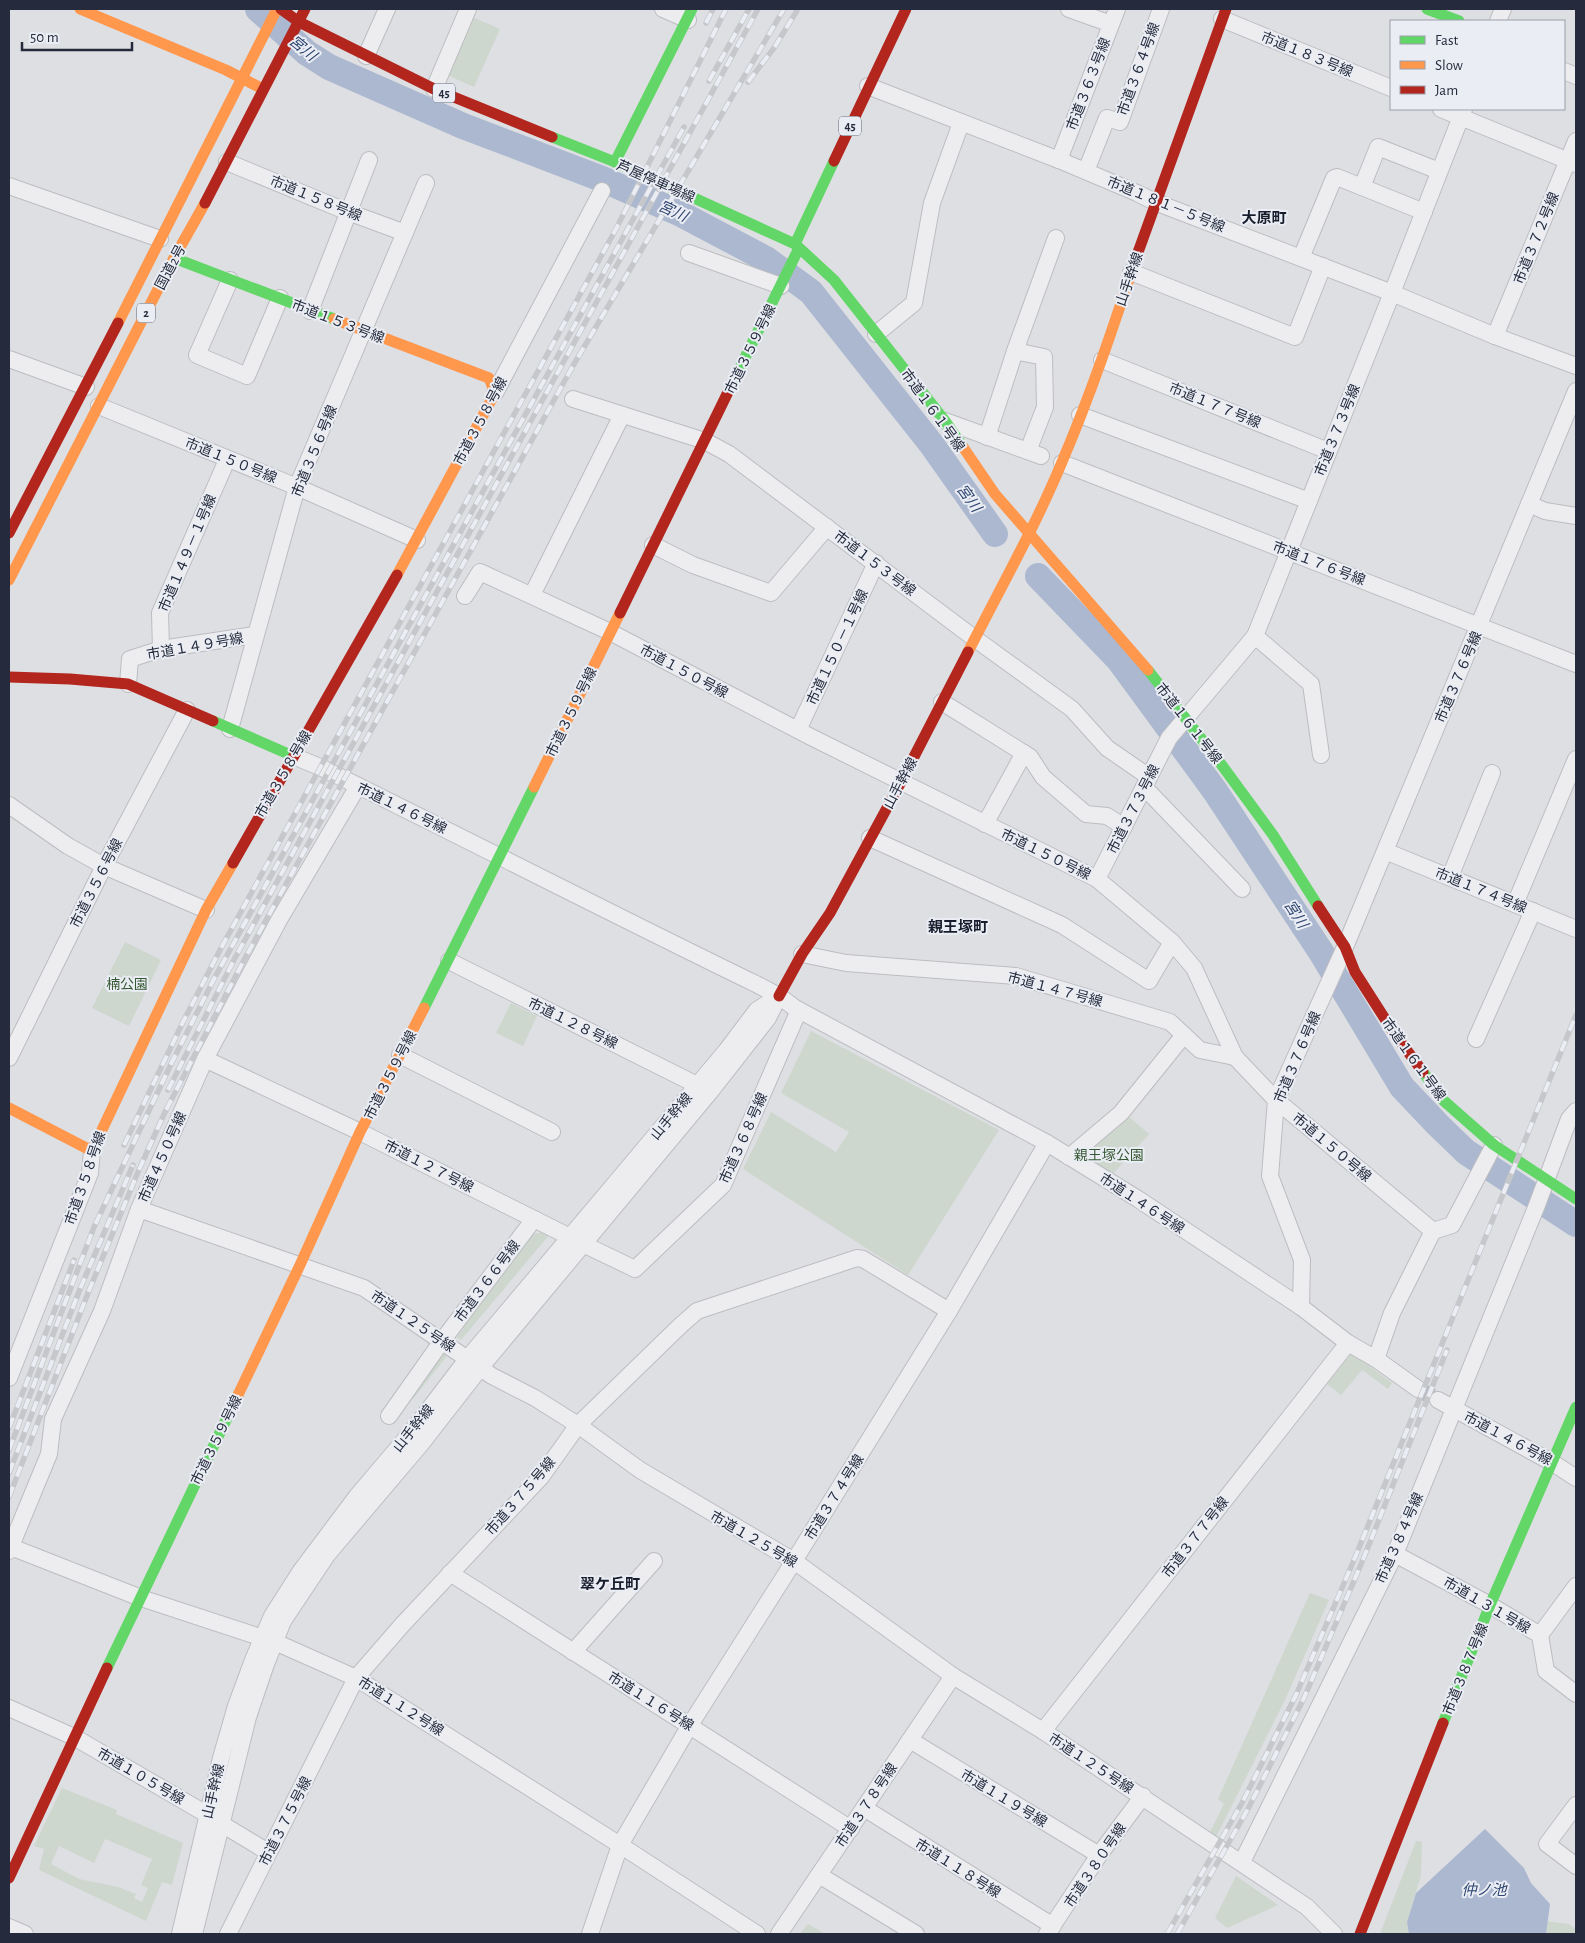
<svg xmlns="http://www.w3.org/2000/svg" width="1585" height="1943" font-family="'Alegreya Sans','Noto Sans JP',sans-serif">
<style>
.green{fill:#cdd7ce;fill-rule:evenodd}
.water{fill:#abb8cf}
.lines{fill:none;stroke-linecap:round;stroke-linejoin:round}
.river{stroke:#abb8cf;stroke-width:26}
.street-tunnel{stroke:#b9bbc2;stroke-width:16;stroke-dasharray:16 8;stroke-linecap:butt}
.street-casing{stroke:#bcbdc1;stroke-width:18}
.street{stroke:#ededf0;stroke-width:16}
.fast{stroke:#63d668;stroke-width:11}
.slow{stroke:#ff974d;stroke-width:11}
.jam{stroke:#b3261e;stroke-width:11}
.rail-casing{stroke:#c6c7cb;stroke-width:5.5}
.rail{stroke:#eaedf4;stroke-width:4;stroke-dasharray:11;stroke-linecap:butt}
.labels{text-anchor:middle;stroke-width:4;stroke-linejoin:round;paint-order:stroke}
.shield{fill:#eaedf4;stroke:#606573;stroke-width:1}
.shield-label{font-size:12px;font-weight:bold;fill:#252b3c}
.street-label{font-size:14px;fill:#252b3c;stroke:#eaedf4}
.park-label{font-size:14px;fill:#365832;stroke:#eaedf4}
.water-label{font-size:15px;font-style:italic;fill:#2f4670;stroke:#eaedf4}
.neighbourhood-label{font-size:15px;font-weight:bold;fill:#171d2c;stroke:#eaedf4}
</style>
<rect width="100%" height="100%" fill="#dedfe3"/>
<g class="green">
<path d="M470 16 500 29 474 87 445 74Z"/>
<path d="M125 942 161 960 129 1026 92 1008Z"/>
<path d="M511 1003 537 1016 523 1046 496 1033Z"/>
<path d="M811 1031 999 1130 908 1275 743 1169 771 1112 836 1152 849 1132 781 1093Z"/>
<path d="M1128 1116 1149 1134 1112 1175 1082 1158Z"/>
<path d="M546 1231 550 1234 461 1340 457 1337 464 1328 461 1326 532 1232 534 1234Z"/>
<path d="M440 1351 447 1353V1356L413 1399 409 1396Z"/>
<path d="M1352 1353 1392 1383 1388 1389 1362 1370 1341 1395 1327 1384Z"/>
<path d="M1310 1593 1329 1600 1284 1702 1216 1837 1209 1834 1224 1804 1218 1799Z"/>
<path d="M62 1788 117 1810 116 1814 183 1843 172 1885 162 1882 146 1921 39 1870 44 1849 34 1846ZM105 1839 152 1859 141 1885 148 1888 142 1902 134 1898 136 1894 118 1887 79 1879 51 1864 59 1846 94 1863Z"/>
<path d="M1416 1841 1422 1842 1421 1875 1407 1922 1409 1934H1380Z"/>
<path d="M1236 1876 1278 1905 1227 1928 1215 1918Z"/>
<path d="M1544 1921 1569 1924 1576 1929V1934H1545Z"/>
<path d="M808 1924 825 1934H800Z"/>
</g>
<path class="water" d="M1485 1829 1524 1868 1531 1883 1550 1904 1546 1934H1409L1407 1922 1416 1893Z"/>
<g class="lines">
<g class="river">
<path d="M258 9 307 53 329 67 463 126 602 179 679 213 766 259 811 292 932 445 995 534"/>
<path d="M1038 576 1119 660 1215 791 1321 952 1402 1087 1438 1125 1466 1152 1576 1224"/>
</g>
<path class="street-tunnel" d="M1418 1389 1438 1400"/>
<g class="street-casing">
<g id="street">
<path d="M663 9 688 20"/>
<path d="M1069 9 1111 24"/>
<path d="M1222 19 1391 88"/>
<path d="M1498 21 1503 9"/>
<path d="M366 56 387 9"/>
<path d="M1564 71 1576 76"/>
<path d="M868 86 1059 160 1137 193 1155 202 1392 293 1495 336 1576 366"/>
<path d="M434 89 468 9"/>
<path d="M1441 109 1576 164"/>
<path d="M1059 160 1117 9"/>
<path d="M227 162 348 212 405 233"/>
<path d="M1086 171 1107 118 1120 122 1161 9"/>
<path d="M9 186 160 239"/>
<path d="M1362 187 1378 147 1439 171"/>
<path d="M689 253 781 286"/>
<path d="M1301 258 1334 178 1337 177 1424 212"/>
<path d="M1131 272 1295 337 1323 266"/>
<path d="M230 280 197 355 247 376 280 298"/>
<path d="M310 311 369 160"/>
<path d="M876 334 914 303 932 203 961 123"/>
<path d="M1495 336 1576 141"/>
<path d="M1015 351 1044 357 1045 407 1028 451"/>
<path d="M9 359 86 387"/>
<path d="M1102 360 1328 451"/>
<path d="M495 393 602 191"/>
<path d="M573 399 705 441 729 454 974 638 1072 709 1107 748 1149 777"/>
<path d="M99 406 297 487 417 540"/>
<path d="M1080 415 1309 501"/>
<path d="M945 421 1041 456"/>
<path d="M987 437 1015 351 1056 238"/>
<path d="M1062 463 1576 664"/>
<path d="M1529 504 1545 511 1576 516"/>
<path d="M653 545 693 565 771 593 827 527"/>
<path d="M532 595 622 415"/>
<path d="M465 596 480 572 610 632 811 737 1097 879 1172 942 1194 968 1235 1057 1276 1100 1433 1231 1452 1225 1494 1145"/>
<path d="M1255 636 1311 684 1321 755"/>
<path d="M161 649 160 613 227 460"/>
<path d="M128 684 130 659 161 649 255 635"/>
<path d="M942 702 1030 757 1043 777 1086 814 1107 816 1124 827"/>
<path d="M230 729 297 487 426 183"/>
<path d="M798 730 876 563"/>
<path d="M293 756 320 767C466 839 610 913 756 984L779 996 795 1008 1047 1143 1138 1199 1301 1307 1348 1343 1376 1359 1418 1389"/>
<path d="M1144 787 1242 889"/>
<path d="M9 805 68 846 104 866 206 910"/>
<path d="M985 824 1024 753"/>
<path d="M870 838 1062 925 1149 981 1172 942"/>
<path d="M1385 851 1576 929"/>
<path d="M1450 877 1492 773"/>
<path d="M1097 879 1169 738 1255 636 1392 293 1464 109"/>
<path d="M1515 904 1576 759"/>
<path d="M802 954 846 963 1016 976 1170 1022 1200 1050 1235 1057"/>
<path d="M449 961 697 1085"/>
<path d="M1476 1039 1533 911"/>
<path d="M400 1055 552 1132"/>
<path d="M9 1058 104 866 187 710"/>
<path d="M205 1059 360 1132 570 1237"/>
<path d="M1069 1157 1121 1113 1184 1035"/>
<path d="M139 1209 364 1288 492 1376 535 1398 578 1425 640 1470 794 1561 953 1676 1043 1731 1307 1907 1334 1934"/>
<path d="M583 1244 635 1269 723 1185 799 1010"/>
<path d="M1301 1307 1302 1260 1270 1176 1276 1100 1345 947 1576 391"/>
<path d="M1376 1359 1392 1313 1433 1231"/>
<path d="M9 1378 90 1173 92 1151"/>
<path d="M1438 1400 1553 1463 1576 1478"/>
<path d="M389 1416 442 1341 534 1219"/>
<path d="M11 1547 141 1598 275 1642 356 1678 620 1845 757 1934"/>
<path d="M9 1551 49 1454 53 1419 102 1311 139 1209 205 1059 279 920 358 786"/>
<path d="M1395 1554 1490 1605 1540 1635 1546 1671 1576 1694"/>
<path d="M450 1573 851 1829"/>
<path d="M1540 1635 1576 1586"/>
<path d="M573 1652 654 1561"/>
<path d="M9 1708 74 1737 208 1815"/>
<path d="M1043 1731 1348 1343"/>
<path d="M910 1740 1099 1855"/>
<path d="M1576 1805 1547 1844 1576 1866"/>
<path d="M864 1808 1053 1926"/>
<path d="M220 1823 268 1852"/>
<path d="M1242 1862 1395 1554 1537 1205 1569 1119 1576 1111"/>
<path d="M819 1875 916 1934"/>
<path d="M9 1927 25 1934"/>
<path d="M180 1934 221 1758 236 1706 253 1660 272 1616 300 1572 357 1496 413 1430 468 1358 623 1174 726 1051 757 1010 779 996"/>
<path d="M194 1934 248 1717 266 1664 283 1621 327 1555 421 1444 481 1367 710 1092 768 1018 779 996"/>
<path d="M228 1934 356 1678 402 1625 541 1477 578 1425 681 1325 697 1311 857 1258 863 1259 949 1311"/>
<path d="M590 1934 620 1845 690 1725 794 1561 949 1311 1047 1143"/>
<path d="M779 1934 953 1676"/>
<path d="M1047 1934 1099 1855 1143 1796"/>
</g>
</g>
<use href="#street" class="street"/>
<g class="fast">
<path d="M1427 9 1459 21"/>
<path d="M552 137 615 162 795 244 834 161"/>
<path d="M615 162 692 9"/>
<path d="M795 244 834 280 945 421 963 447"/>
<path d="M174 258 334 319"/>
<path d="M730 388 799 248"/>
<path d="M1148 670 1221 764 1273 835 1318 906"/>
<path d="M213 721 293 756"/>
<path d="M424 1008 534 787"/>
<path d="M1423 1072 1444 1101 1494 1145 1576 1199"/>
<path d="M107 1668 238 1395"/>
<path d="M1443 1723 1490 1605 1576 1407"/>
</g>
<g class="slow">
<path d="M80 9 226 70 259 87"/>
<path d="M334 319 489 378 495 393 397 575"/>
<path d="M118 323 277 9"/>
<path d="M963 447 995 494 1148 670"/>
<path d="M9 580 174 258 205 203"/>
<path d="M968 652C1000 589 1035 527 1062 462 1091 394 1114 325 1137 255"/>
<path d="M534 787 620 613"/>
<path d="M9 1108 92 1151 206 910 233 863"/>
<path d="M238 1395 300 1265 360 1132 424 1008"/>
</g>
<g class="jam">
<path d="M281 9 299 22 434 89 552 137"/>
<path d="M834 161 906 9"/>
<path d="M205 203 305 9"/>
<path d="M1137 255 1226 9"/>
<path d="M9 533 118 323"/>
<path d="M620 613 730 388"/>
<path d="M9 677 70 679 128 684 213 721"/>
<path d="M233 863 397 575"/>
<path d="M1318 906 1345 947 1355 972 1394 1033 1423 1072"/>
<path d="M779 996 802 954 830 913 901 782 968 652"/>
<path d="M9 1878 107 1668"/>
<path d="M1360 1934 1443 1723"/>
</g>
<g class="rail-casing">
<g id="rail">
<path d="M706 23 713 9"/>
<path d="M709 81 749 9"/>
<path d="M748 82 774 48 798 9"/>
<path d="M168 1090 235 958 758 9"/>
<path d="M124 1145 183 1022 220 950 616 229 726 9"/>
<path d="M9 1428 74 1260"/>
<path d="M9 1450 94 1227 171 1064 215 977 684 127"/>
<path d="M9 1473 80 1289 133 1165"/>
<path d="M9 1497 88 1293 138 1172 165 1112 244 960 574 364 784 9"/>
<path d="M1167 1934 1242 1803 1296 1695 1354 1560 1576 1015"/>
<path d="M1177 1934 1249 1807 1304 1698 1362 1562 1447 1350"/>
</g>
</g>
<use href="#rail" class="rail"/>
</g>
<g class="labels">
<g class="shield">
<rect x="433" y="83.5" width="22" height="19" rx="4"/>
<rect x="839" y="116.5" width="22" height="19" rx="4"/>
<rect x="137" y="303.5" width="18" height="19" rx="4"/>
</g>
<g class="shield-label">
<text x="444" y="97">45</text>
<text x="850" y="130">45</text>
<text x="146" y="317">2</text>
</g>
<g class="street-label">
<text transform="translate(1307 54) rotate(22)" y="5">市道１８３号線</text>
<text transform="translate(1138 69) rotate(-70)" y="5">市道３６４号線</text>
<text transform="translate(1088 84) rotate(-69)" y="5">市道３６３号線</text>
<text transform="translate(656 181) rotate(24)" y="5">芦屋停車場線</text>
<text transform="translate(316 198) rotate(22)" y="5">市道１５８号線</text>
<text transform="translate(1166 204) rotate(22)" y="5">市道１８１－５号線</text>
<text transform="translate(1536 238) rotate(-68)" y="5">市道３７２号線</text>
<text transform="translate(170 267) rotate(-62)" y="5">国道2号</text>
<text transform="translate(1129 279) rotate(-71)" y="5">山手幹線</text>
<text transform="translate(338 321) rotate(21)" y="5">市道１５３号線</text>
<text transform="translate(750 349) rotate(-64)" y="5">市道３５９号線</text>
<text transform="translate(1215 405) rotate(22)" y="5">市道１７７号線</text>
<text transform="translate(933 410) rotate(54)" y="5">市道１６１号線</text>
<text transform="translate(480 421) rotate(-62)" y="5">市道３５８号線</text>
<text transform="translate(1337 430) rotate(-68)" y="5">市道３７３号線</text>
<text transform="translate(314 451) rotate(-68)" y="5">市道３５６号線</text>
<text transform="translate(231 460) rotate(22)" y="5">市道１５０号線</text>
<text transform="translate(187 553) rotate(-67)" y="5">市道１４９－１号線</text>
<text transform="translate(875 563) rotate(37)" y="5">市道１５３号線</text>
<text transform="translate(1319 563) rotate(21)" y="5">市道１７６号線</text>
<text transform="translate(195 646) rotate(-10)" y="5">市道１４９号線</text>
<text transform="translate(837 647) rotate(-65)" y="5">市道１５０－１号線</text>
<text transform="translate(684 671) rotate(28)" y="5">市道１５０号線</text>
<text transform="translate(1458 677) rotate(-67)" y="5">市道３７６号線</text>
<text transform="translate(571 712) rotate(-64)" y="5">市道３５９号線</text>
<text transform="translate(1189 723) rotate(52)" y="5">市道１６１号線</text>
<text transform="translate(283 774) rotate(-60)" y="5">市道３５８号線</text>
<text transform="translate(900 783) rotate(-62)" y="5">山手幹線</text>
<text transform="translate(402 808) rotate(26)" y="5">市道１４６号線</text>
<text transform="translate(1133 809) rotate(-63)" y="5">市道３７３号線</text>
<text transform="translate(1046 854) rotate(26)" y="5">市道１５０号線</text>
<text transform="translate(96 883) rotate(-63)" y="5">市道３５６号線</text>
<text transform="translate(1481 890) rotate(22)" y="5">市道１７４号線</text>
<text transform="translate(1055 989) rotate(15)" y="5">市道１４７号線</text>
<text transform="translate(573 1023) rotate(26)" y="5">市道１２８号線</text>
<text transform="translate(1297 1057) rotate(-67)" y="5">市道３７６号線</text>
<text transform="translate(1414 1059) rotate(54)" y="5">市道１６１号線</text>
<text transform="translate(390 1075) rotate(-63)" y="5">市道３５９号線</text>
<text transform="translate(671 1116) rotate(-50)" y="5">山手幹線</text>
<text transform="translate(743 1138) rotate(-66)" y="5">市道３６８号線</text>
<text transform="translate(1332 1147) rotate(40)" y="5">市道１５０号線</text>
<text transform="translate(162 1157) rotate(-66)" y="5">市道４５０号線</text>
<text transform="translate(429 1166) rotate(27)" y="5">市道１２７号線</text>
<text transform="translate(85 1178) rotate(-71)" y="5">市道３５８号線</text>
<text transform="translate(1142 1203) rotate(33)" y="5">市道１４６号線</text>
<text transform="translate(487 1281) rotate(-53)" y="5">市道３６６号線</text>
<text transform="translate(413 1321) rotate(34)" y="5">市道１２５号線</text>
<text transform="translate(413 1428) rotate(-51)" y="5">山手幹線</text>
<text transform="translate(1508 1438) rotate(28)" y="5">市道１４６号線</text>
<text transform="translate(216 1440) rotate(-64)" y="5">市道３５９号線</text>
<text transform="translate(520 1496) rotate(-49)" y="5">市道３７５号線</text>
<text transform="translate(834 1497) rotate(-58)" y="5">市道３７４号線</text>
<text transform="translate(1195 1537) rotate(-52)" y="5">市道３７７号線</text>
<text transform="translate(1399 1538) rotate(-66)" y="5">市道３８４号線</text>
<text transform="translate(754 1539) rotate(30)" y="5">市道１２５号線</text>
<text transform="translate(1487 1605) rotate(30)" y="5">市道１３１号線</text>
<text transform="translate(1465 1669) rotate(-68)" y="5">市道３８７号線</text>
<text transform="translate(651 1701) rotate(32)" y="5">市道１１６号線</text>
<text transform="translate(401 1706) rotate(32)" y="5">市道１１２号線</text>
<text transform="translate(1091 1763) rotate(33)" y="5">市道１２５号線</text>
<text transform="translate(141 1776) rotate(30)" y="5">市道１０５号線</text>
<text transform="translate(213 1791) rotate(-77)" y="5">山手幹線</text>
<text transform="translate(1004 1798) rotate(31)" y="5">市道１１９号線</text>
<text transform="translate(866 1805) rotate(-56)" y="5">市道３７８号線</text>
<text transform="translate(285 1821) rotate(-63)" y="5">市道３７５号線</text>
<text transform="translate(1095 1865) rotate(-56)" y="5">市道３８０号線</text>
<text transform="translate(958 1868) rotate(32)" y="5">市道１１８号線</text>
</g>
<g class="park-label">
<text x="127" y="989">楠公園</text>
<text x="1109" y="1160">親王塚公園</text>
</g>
<g class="water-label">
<text transform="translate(303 48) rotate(39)" y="5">宮川</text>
<text transform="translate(673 211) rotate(25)" y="5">宮川</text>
<text transform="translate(969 498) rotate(54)" y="5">宮川</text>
<text transform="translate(1296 914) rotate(57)" y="5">宮川</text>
<text x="1484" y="1895">仲ノ池</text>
</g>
<g class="neighbourhood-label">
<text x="1264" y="223">大原町</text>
<text x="958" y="932">親王塚町</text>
<text x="610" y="1589">翠ケ丘町</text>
</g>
</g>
<rect width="1585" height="1943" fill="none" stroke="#252b3c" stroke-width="20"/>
<rect x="1390" y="20" width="175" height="90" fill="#eaedf4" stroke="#9b9faa"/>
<rect x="1400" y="36" width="25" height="8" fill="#63d668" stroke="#9b9faa"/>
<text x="1435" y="45" font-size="15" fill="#252b3c">Fast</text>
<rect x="1400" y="61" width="25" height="8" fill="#ff974d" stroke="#9b9faa"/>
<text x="1435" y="70" font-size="15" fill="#252b3c">Slow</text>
<rect x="1400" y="86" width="25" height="8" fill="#b3261e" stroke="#9b9faa"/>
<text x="1435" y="95" font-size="15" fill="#252b3c">Jam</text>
<path d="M22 42v8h110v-8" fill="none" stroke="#252b3c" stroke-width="2.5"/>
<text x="30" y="42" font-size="15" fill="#252b3c" stroke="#eaedf4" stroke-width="4" paint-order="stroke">50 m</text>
</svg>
